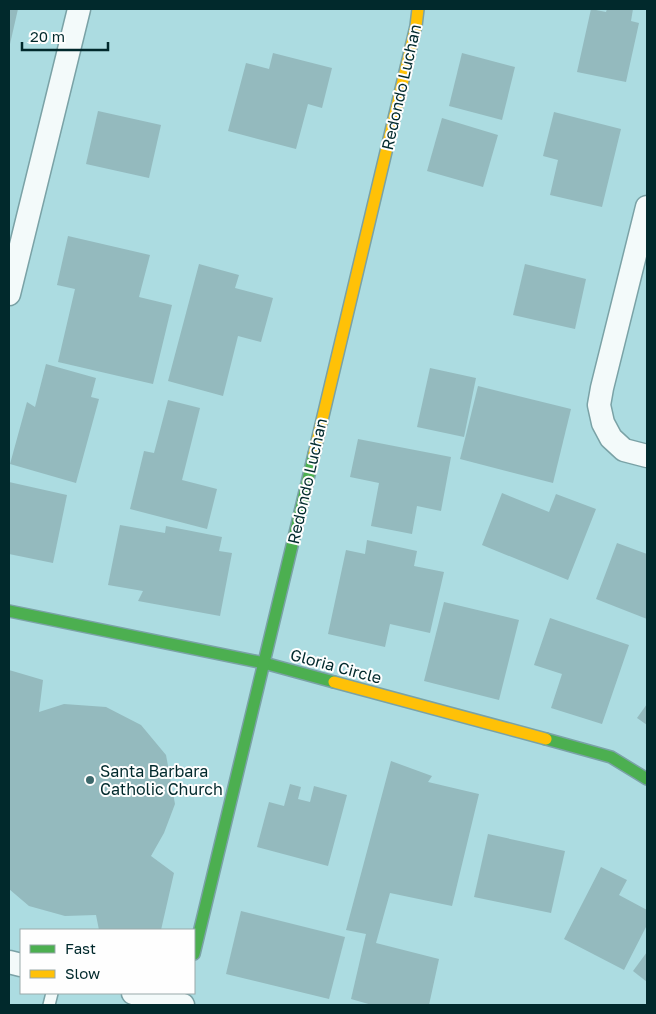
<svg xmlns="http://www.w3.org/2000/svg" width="656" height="1014" font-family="'Golos Text',sans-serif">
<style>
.building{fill:#94babe}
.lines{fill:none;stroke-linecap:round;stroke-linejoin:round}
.lane-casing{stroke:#7aa2a6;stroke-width:14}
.street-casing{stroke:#7aa2a6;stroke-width:25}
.fast-casing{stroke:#7aa2a6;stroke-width:14}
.slow-casing{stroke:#7aa2a6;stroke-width:14}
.lane{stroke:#f3fafa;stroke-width:11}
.street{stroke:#f3fafa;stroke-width:22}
.fast{stroke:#4caf50;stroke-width:11}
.slow{stroke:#ffc107;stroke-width:11}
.poi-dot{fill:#3d686b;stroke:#fefefe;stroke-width:2}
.labels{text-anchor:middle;stroke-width:4;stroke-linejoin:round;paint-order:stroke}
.street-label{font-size:16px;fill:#01292c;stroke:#fefefe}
.poi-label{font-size:16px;fill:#01292c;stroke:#fefefe;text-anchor:start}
</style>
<rect width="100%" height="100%" fill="#acdce1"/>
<g class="building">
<path d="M9 9H18L10 44H9Z"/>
<path d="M591 9 606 12 607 9H633L631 21 639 23 626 82 577 72Z"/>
<path d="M273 53 332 68 322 108 308 104 296 149 228 131 246 63 269 69Z"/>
<path d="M462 53 515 67 502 120 449 106Z"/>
<path d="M98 111 161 125 149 178 86 164Z"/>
<path d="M554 112 621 129 602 207 550 195 558 160 543 156Z"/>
<path d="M442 118 498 135 483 187 427 171Z"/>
<path d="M68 236 150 255 139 297 172 305 153 384 58 362 75 289 57 285Z"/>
<path d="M199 264 239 275 235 288 273 298 261 342 238 336 223 396 168 381Z"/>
<path d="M525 264 586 279 575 329 513 315Z"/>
<path d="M46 364 96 378 91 397 99 399 76 483 10 464 27 402 35 407Z"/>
<path d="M430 368 476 378 464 437 417 427Z"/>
<path d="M478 386 571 409 553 483 460 459Z"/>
<path d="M168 400 200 408 182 480 217 489 207 529 130 509 144 451 154 453Z"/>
<path d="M358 439 451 457 441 511 417 506 412 534 371 526 379 483 350 477Z"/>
<path d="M9 482 67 495 53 563 9 554Z"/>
<path d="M502 493 549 512 556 494 596 509 568 580 482 545Z"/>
<path d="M120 525 165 533 166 526 222 537 219 551 232 553 220 616 138 601 143 591 108 585Z"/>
<path d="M367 540 417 551 414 566 444 572 430 633 390 624 385 647 328 634 346 550 365 554Z"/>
<path d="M617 543 647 554V619L596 599Z"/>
<path d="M444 602 519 620 499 700 424 681Z"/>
<path d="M550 618 629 645 602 724 551 708 562 674 534 665Z"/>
<path d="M9 670 43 680 39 712 64 704 106 707 141 725 166 755 175 804 164 833 151 856 174 873 161 930H99L96 915 65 916 29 906 9 889Z"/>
<path d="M647 704V725L637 718Z"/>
<path d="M391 761 432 776 428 782 479 794 452 906 390 893 376 943 439 959 429 1005H372L351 999 366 934 346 930Z"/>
<path d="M290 784 301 787 298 799 310 802 314 786 347 795 328 866 257 847 269 802 284 806Z"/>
<path d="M488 834 565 851 551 913 474 897Z"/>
<path d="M601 867 627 880 619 895 647 910V925L624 970 564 939Z"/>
<path d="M241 911 345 937 329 999 226 974Z"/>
<path d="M647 952V982L633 971Z"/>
</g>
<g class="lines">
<g class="lane-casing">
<path id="lane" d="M49 1005 52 993"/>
</g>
<g class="street-casing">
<g id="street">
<path d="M647 207 602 388 599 405 603 423 611 438 624 450 647 456"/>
<path d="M9 294 79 9"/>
<path d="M9 962 21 965"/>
<path d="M133 993 183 1005"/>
</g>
</g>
<g class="fast-casing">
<g id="fast">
<path d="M9 611 264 663 334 682"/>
<path d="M546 739 611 757 647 779"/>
<path d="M194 954 314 454"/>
</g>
</g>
<g class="slow-casing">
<g id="slow">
<path d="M314 454 416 26 418 9"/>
<path d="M334 682 546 739"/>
</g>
</g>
<use href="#lane" class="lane"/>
<use href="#street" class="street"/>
<use href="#fast" class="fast"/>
<use href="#slow" class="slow"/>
</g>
<circle class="poi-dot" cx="90" cy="780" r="5"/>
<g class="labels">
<g class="street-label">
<text transform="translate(401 87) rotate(-77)" y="6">Redondo Luchan</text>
<text transform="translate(307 481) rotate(-77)" y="6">Redondo Luchan</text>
<text transform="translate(336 666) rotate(15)" y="6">Gloria Circle</text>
</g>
<g class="poi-label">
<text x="100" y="777">Santa Barbara<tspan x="100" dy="18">Catholic Church</tspan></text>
</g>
</g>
<rect width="656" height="1014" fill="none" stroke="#01292c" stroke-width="20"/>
<rect x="20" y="929" width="175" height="65" fill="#fefefe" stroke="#99a9aa"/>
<rect x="30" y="945" width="25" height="8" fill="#4caf50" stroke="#99a9aa"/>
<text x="65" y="954" font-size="15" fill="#01292c">Fast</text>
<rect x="30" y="970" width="25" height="8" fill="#ffc107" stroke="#99a9aa"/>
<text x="65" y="979" font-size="15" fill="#01292c">Slow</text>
<path d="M22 42v8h86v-8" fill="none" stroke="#01292c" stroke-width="2.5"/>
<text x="30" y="42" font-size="15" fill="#01292c" stroke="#fefefe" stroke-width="4" paint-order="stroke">20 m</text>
</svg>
